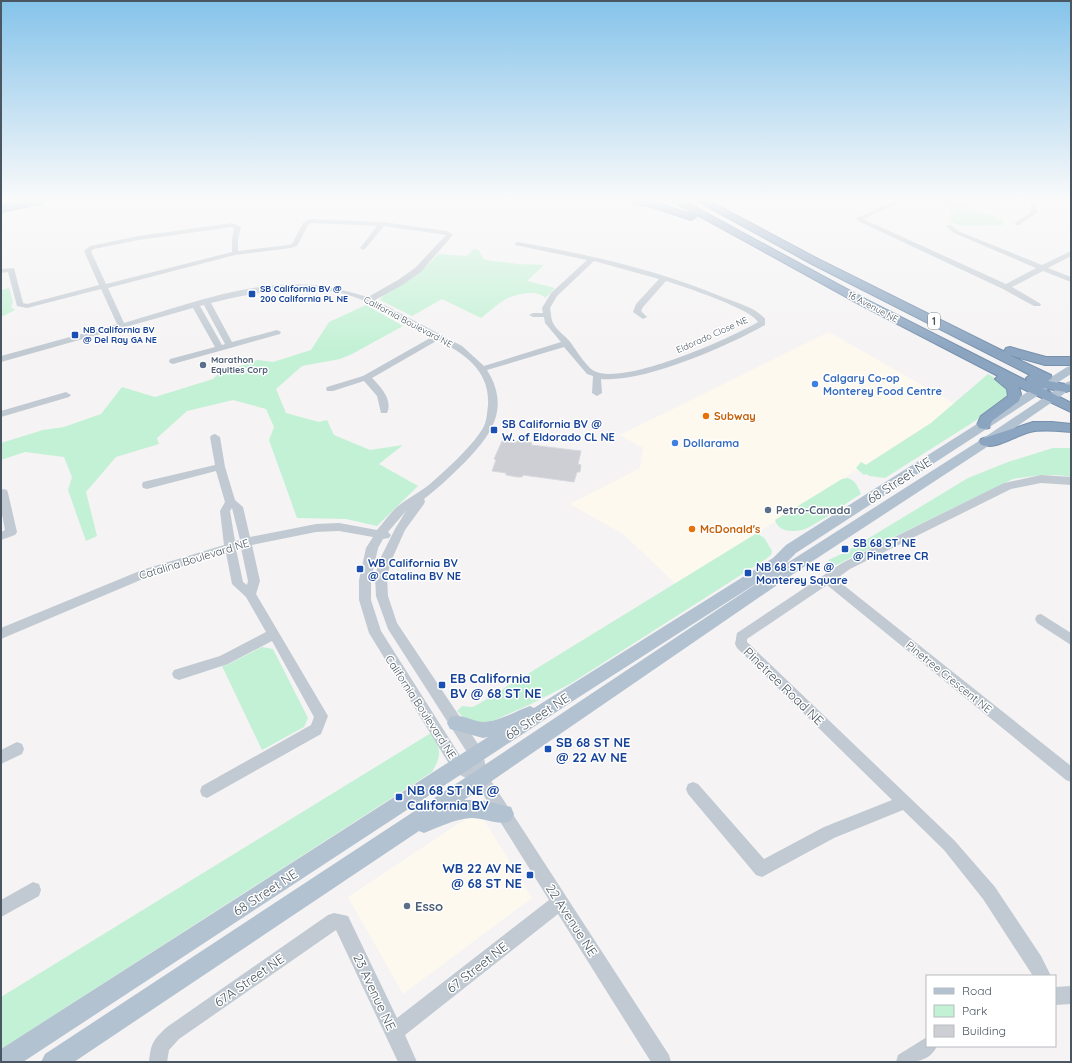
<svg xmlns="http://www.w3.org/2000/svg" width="1072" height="1063" font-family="Quicksand,sans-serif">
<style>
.commercial{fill:#fdf9ef}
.green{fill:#c3f1d5}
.building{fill:#cdcfd5;stroke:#d7d9de}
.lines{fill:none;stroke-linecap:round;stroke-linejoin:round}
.highway-casing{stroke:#7690ad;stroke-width:2}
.minor{fill:#c1cad2;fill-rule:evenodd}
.major{fill:#b3c2d1;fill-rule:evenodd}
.highway{fill:#8ba5c1;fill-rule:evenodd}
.transit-dot{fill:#1a4fb4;stroke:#fff;stroke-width:1.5}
.service-dot{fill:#5c6f8a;stroke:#fff;stroke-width:1.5}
.shop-dot{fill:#3f7fe0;stroke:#fff;stroke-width:1.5}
.food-dot{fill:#e8710a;stroke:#fff;stroke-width:1.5}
.labels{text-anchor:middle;stroke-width:3;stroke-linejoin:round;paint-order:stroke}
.far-transit-label{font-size:9px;font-weight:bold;fill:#164399;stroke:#fff;text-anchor:start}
.far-street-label{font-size:9px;fill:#4a5661;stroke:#fff}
.far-service-label{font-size:9px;font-weight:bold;fill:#4e5e75;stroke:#fff;text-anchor:start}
.shield{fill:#fff;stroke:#808990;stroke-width:1}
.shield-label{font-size:10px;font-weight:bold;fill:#4a5661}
.shop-label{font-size:11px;font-weight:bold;fill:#366cbe;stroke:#fff;text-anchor:start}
.food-label{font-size:11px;font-weight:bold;fill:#c56008;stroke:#fff;text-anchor:start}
.transit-label{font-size:11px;font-weight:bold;fill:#164399;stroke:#fff;text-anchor:start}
.service-label{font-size:11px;font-weight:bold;fill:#4e5e75;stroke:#fff;text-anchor:start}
.street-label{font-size:11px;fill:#4a5661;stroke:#fff}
.near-street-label{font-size:13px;fill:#4a5661;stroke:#fff}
.near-transit-label{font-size:13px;font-weight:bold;fill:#164399;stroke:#fff;text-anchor:start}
.near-service-label{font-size:13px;font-weight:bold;fill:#4e5e75;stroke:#fff;text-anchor:start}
</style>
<rect width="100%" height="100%" fill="#f5f3f3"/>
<g class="commercial">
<path d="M829 332 955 404 931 423 676 584 623 534 570 504 640 468 643 448 620 435Z"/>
<path d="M481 815 532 898 403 994 348 897 467 818Z"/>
</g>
<g class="green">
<path d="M950 205H963L1002 219 1004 225 961 226 951 222Z"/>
<path d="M474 249 478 250 485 260 518 264 544 265 527 281 555 288 545 298C538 289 516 294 506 299 497 304 489 312 481 318L442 299 412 316 380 300C383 294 388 292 394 289 413 280 425 269 438 254L467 256Z"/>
<path d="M9 288 13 302 11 307 15 310 1 317V290Z"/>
<path d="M366 305 403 326 352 354 340 359 302 366 276 389 286 413 319 422 327 420 334 435 370 450 403 445 379 464 418 486 377 526 346 519 297 518 269 440 274 427 266 409 233 400 187 411 157 438 159 444 116 457 86 492 97 536 86 541 68 490 72 477 64 457 25 452 1 460V443L43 430 64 427 101 414 122 387 155 397 213 379 219 373 258 360 273 362 311 350 329 322Z"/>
<path d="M988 374C999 380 1008 383 1010 396L1005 402 885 478 870 476 866 474 864 475 856 468 861 462 866 465 931 423Z"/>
<path d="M1053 448H1071V477C1051 473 1033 476 1013 479L834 566 828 560 846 552 968 478 1008 462Z"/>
<path d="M848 478C856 481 858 487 861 494 851 500 810 529 802 530 791 532 779 532 775 520L842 479Z"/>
<path d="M757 533 765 539 772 551 771 555 766 559 570 684 531 704 486 724 464 718 457 711 462 706 472 707 477 705Z"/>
<path d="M262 647 273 649 308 718 304 727 262 750 222 666 229 664Z"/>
<path d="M431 733C441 749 442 755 432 772L1 1049V997Z"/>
</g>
<path class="building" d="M502 441 516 443 517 441 532 443 531 445 581 451 578 464 581 465 580 472H577L574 482 523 475 522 477H517L506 475V473L492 471 496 460 494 459Z"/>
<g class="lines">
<g class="highway-casing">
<g id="highway">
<path d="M27 201H45L40 204 1 212V206Z"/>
<path d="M630 201 654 202 694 215 696 217 691 220 652 207 632 203Z"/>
<path d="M672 201H684L867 300 1027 381 1026 378 1030 375 812 264 697 201H709L820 260 1005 352 1004 351 1006 348 1010 347 1046 357H1071V365H1045L1009 355 1051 375 1052 378 1048 381 1071 385V390L1066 392 1042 388 1071 403V412L1019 387 1021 394 1019 401 992 421 989 428 984 429 979 428 977 425 981 416 1008 396 1007 389 995 379 998 376 859 304Z"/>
<path d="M1033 422H1052L1071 424V432C1058 431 1043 429 1030 432 1014 436 997 450 981 445L979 442 981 439Z"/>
</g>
</g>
<g class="minor">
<path d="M895 201H903L863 219 1006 284 1036 268 954 233 947 227V225H951L958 231 1042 265 1071 251V256L1048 268 1071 277V282L1043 271 1012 287 1041 304 1040 306H1034L1003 289 858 221 856 218Z"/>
<path d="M942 201H960C956 204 946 204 942 201Z"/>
<path d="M1031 201H1037V213L1019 225H1015V223L1031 212Z"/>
<path d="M310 219 382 222 447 231 452 234V236L421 272 404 284 375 300 462 346 484 366 561 342 545 323 544 317H533L529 315 533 313H543L542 308 551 293 587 260 515 245V243L517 242C588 254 658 270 725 298 738 303 756 308 765 319V325C728 346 644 383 601 379L602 393 597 396 592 393 593 376 587 374 564 347 487 370C512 410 489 438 461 466 449 478 437 489 424 499L425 501 424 504 405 530 392 559 387 576 388 596 397 623 482 750 488 776 669 1055 671 1062H651L558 914 405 1035 417 1062H398L336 930 179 1039 169 1050 167 1062H149C151 1043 153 1040 167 1027L328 915 334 913 348 916 397 1018 549 900 476 783 454 772 369 633 359 600V580L366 548 373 537 339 531 316 532 252 545 260 581 256 594 328 716 321 734 207 798 202 796 200 791 202 786 311 725 314 717 272 641 228 664 179 680 174 678 172 674 174 670 220 656 266 632 246 597 232 584 226 553 150 576 1 639V628L142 570 224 545 220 511 225 502 216 471 147 489 143 488 142 485 143 482 147 481 215 465 210 437 212 435 215 434 220 437 225 467 235 500 243 507 250 537 316 524 339 523 377 530C384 522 390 513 397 507 408 498 420 492 430 484 446 470 475 444 484 426 487 420 487 412 488 405 490 371 465 354 438 340L372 378C381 387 393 400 387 413H381L377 396 364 381 333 391H327L326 389 327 387 363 376 432 337C410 325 389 312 367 302 318 280 261 291 211 303L232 342 277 330 281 332 280 334 173 364 170 363 169 361 170 359 215 347 193 308 1 362V356L117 324 101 289 27 308 17 306 8 272 1 273V269L14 268 23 303 27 304 99 285 84 251 90 246 139 236 232 223 241 227 238 240V251L288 245 292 244 303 223ZM311 223 377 226 360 248 363 250 365 249 384 226 446 235 415 268 398 280 368 297C350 292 333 287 315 285 252 279 183 306 124 323L108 288 235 255 291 248 297 246 308 225ZM232 227 234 228 232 240V252L106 284 91 251 94 249 139 240ZM594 261 659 279 636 304 633 312 643 319 647 317 641 311 643 307 666 281C682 286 752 309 758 322 729 339 624 386 594 371 587 367 575 349 571 343 566 336 557 331 553 323 551 319 551 312 550 308L557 296ZM204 305 225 344 222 345 200 306ZM232 508 240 540 235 541 230 511ZM406 511 395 529 380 559 375 576 376 596 388 629 470 757 472 766 464 762 381 631 371 600V580L378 548 383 539 389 538 391 535 388 532ZM241 548 248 581 247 585 243 582 236 549Z"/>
<path d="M66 392 71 395 69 397 1 417V411Z"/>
<path d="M1041 475 1071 477V485L1041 483 1011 489 850 569 836 579 1071 766V782L1066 780 827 585 747 639V642L954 840 995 887 1041 956 1051 976H1033L983 899 944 850 903 810 834 838 762 877 756 875 688 794 686 789 688 784 693 782 698 784 764 859 824 827 892 800 737 648 735 644 737 633 842 563 1004 483Z"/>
<path d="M3 489 7 490 8 493 17 532 15 535 1 540V532L5 530 1 509V490Z"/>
<path d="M1041 614 1071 633V645L1037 623 1035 619 1037 615Z"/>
<path d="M17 742 22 744 24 749 22 754 1 764V750Z"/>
<path d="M33 882 39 884 41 890 39 896 1 917V900Z"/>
<path d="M1071 986V1004L1055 1005V987Z"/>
<path d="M927 1037V1046H937C929 1063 913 1062 896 1062L898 1055Z"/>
</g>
<path class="major" d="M1071 366V374L796 553 784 565 982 439 1067 382 1071 381V389L990 445 799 570 464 800H481L511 807 514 814 511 821C499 826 485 818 471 818 455 819 439 827 424 833L419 831 74 1062H41L45 1054 474 772 774 572 576 699 23 1062H1V1049L488 737 483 738 450 729 447 723 450 717C462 713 471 721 483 722 498 722 516 711 530 706L534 708 773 558 786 545 1067 367Z"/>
<use href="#highway" class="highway"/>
</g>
<linearGradient id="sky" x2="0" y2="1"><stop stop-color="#85c3ea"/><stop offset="0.57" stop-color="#fafafa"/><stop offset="1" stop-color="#fafafa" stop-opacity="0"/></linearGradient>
<rect width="1072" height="350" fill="url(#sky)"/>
<g class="transit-dot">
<rect x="248" y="290" width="8" height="8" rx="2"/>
<rect x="71" y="331" width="8" height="8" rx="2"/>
<rect x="490" y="426" width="8" height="8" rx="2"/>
<rect x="841" y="545" width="8" height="8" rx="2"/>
<rect x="356" y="565" width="8" height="8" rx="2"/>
<rect x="744" y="569" width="8" height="8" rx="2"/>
<rect x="438" y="681" width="8" height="8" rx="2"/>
<rect x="544" y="745" width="8" height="8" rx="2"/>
<rect x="395" y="793" width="8" height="8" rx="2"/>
<rect x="526" y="871" width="8" height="8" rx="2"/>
</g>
<g class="service-dot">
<circle cx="203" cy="365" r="4"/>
<circle cx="768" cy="510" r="4"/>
<circle cx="407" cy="906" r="4"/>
</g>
<g class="shop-dot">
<circle cx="815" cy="384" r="4"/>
<circle cx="675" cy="443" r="4"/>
</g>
<g class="food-dot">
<circle cx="706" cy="416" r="4"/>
<circle cx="692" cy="529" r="4"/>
</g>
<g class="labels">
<g class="far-transit-label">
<text x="260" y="292">SB California BV @<tspan x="260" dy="10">200 California PL NE</tspan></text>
<text x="83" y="333">NB California BV<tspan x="83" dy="10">@ Del Ray GA NE</tspan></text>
</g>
<g class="far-street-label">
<text transform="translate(873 307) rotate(28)" y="3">16 Avenue NE</text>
<text transform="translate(408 322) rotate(28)" y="3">California Boulevard NE</text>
<text transform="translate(712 335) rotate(-24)" y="3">Eldorado Close NE</text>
</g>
<g class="far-service-label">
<text x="211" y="363">Marathon<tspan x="211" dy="10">Equities Corp</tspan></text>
</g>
<rect class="shield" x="928" y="313" width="12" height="16" rx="3"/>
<g class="shield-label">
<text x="934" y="325">1</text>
</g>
<g class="shop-label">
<text x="823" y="382">Calgary Co-op<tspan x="823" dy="13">Monterey Food Centre</tspan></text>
<text x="683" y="447">Dollarama</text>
</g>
<g class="food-label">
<text x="714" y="420">Subway</text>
<text x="700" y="533">McDonald's</text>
</g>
<g class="transit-label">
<text x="502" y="428">SB California BV @<tspan x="502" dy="13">W. of Eldorado CL NE</tspan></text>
<text x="853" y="547">SB 68 ST NE<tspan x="853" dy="13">@ Pinetree CR</tspan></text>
<text x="368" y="567">WB California BV<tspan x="368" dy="13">@ Catalina BV NE</tspan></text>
<text x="756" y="571">NB 68 ST NE @<tspan x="756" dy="13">Monterey Square</tspan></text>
</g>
<g class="service-label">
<text x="776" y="514">Petro-Canada</text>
</g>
<g class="street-label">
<text transform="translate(194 559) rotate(-17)" y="4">Catalina Boulevard NE</text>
<text transform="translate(949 677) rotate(39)" y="4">Pinetree Crescent NE</text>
<text transform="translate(421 707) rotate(57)" y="4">California Boulevard NE</text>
</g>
<g class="near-street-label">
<text transform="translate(899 480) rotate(-33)" y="5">68 Street NE</text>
<text transform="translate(784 686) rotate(44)" y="5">Pinetree Road NE</text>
<text transform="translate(537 716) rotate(-33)" y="5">68 Street NE</text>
<text transform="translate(265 892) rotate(-33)" y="5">68 Street NE</text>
<text transform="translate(572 920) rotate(57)" y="5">22 Avenue NE</text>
<text transform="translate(477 967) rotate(-38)" y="5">67 Street NE</text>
<text transform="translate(249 980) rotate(-35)" y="5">67A Street NE</text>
<text transform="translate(375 992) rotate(65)" y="5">23 Avenue NE</text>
</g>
<g class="near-transit-label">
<text x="450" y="683">EB California<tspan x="450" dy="15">BV @ 68 ST NE</tspan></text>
<text x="556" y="747">SB 68 ST NE<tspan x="556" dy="15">@ 22 AV NE</tspan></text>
<text x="407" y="795">NB 68 ST NE @<tspan x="407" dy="15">California BV</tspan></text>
<text x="522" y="873" text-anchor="end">WB 22 AV NE<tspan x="522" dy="15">@ 68 ST NE</tspan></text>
</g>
<g class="near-service-label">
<text x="415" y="911">Esso</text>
</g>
</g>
<rect width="1072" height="1063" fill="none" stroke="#4a5661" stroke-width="4"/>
<rect x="926" y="975" width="130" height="72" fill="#ffffff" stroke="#b7bbc0"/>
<rect x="934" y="988" width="20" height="6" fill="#b3c2d1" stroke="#b7bbc0"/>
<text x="962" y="995" font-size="12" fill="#4a5661">Road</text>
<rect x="934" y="1005" width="20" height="12" fill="#c3f1d5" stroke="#b7bbc0"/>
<text x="962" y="1015" font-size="12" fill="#4a5661">Park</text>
<rect x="934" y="1025" width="20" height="12" fill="#cdcfd5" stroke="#b7bbc0"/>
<text x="962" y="1035" font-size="12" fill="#4a5661">Building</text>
</svg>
